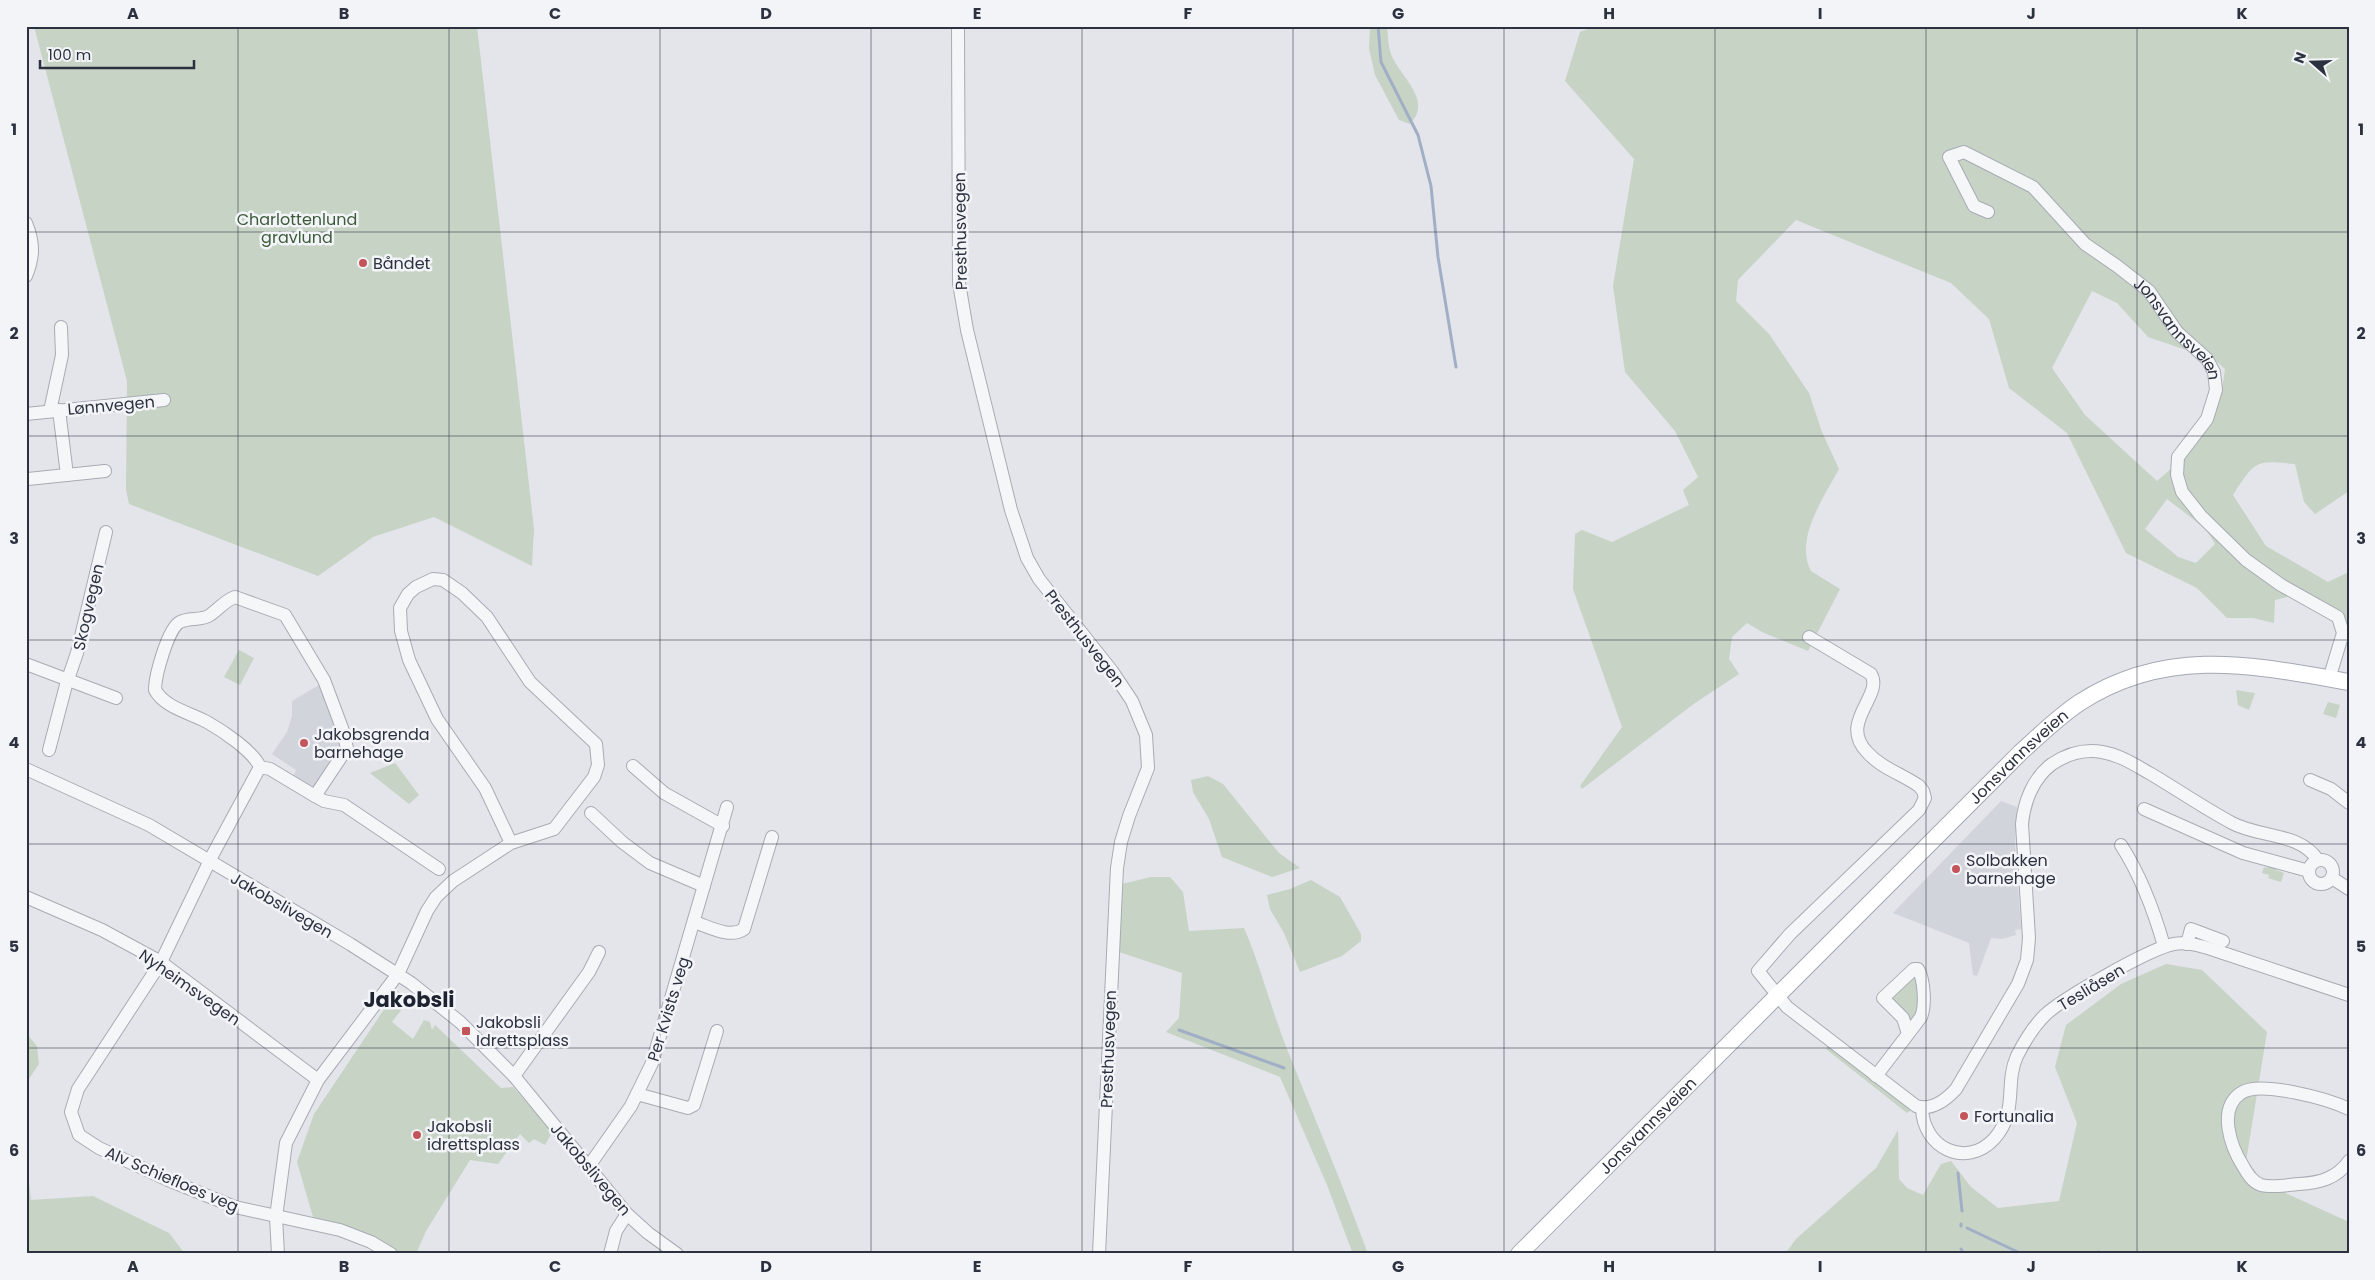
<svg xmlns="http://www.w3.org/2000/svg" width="2375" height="1280" font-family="Poppins,sans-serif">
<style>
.built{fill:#d1d4db}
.green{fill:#c7d3c5;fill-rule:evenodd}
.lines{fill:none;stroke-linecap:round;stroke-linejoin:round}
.stream{stroke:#a1afc6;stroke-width:3}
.minor-casing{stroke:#a8abb4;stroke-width:14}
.major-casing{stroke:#a3a8b4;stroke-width:18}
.minor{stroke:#f5f6f8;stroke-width:12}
.major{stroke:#fff;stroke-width:16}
.grid{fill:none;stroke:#2c3140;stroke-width:1;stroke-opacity:0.55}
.poi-dot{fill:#c35459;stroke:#f2f4f7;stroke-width:2}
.labels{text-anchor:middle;stroke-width:5;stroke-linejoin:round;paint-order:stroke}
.park-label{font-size:16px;fill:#3d5b3b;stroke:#f2f4f7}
.street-label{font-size:16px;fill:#2c3140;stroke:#f2f4f7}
.poi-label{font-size:16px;fill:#2c3140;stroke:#f2f4f7;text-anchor:start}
.district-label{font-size:21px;font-weight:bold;fill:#1e2331;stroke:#f2f4f7}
.neatline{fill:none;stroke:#2c3140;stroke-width:2}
.grid-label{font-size:16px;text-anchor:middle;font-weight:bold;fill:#2c3140}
</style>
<rect width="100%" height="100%" fill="#e3e5ea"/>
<g class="built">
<path d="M319 685 341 739 340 749 316 785 312 786 293 777 296 770 272 754 287 732 292 716V701Z"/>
<path d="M2001 801 2017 807 2015 843 2021 929 2015 930 2016 935 2002 939 1991 938 1977 976 1973 975 1969 943 1893 913Z"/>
</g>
<g class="green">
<path d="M34 26H477L534 529 532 566 434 517 373 537 318 576 129 504 126 489 127 381Z"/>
<path d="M1370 26H1387C1388 35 1388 46 1391 54 1399 76 1434 100 1410 124L1399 120 1375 75 1369 48Z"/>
<path d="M1595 26H2349V491L2315 514 2304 502 2295 464C2255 460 2255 461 2233 495L2266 546 2328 582 2349 572V623L2304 593 2275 600 2274 623 2253 618H2227L2197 588 2126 553 2067 433 2009 388 1989 319 1951 283 1796 220 1738 280 1736 301 1769 334 1809 393 1822 432 1839 469C1824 497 1794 539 1811 571L1840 589 1808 651 1762 632 1747 623 1732 637 1729 659 1739 674 1695 703 1582 789 1580 786 1622 727 1573 589 1575 534 1582 530 1612 542 1689 505 1683 490 1698 477 1675 431 1625 372 1613 286 1634 159 1565 81 1580 32ZM2092 291 2117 303 2148 337 2183 349 2210 356 2225 369C2219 421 2196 448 2157 481L2085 415 2052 368ZM2167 499 2206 529 2215 544 2196 563 2178 557 2145 529Z"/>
<path d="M239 650 254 658 240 685 224 677Z"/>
<path d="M2236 690 2255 693 2249 710 2238 705Z"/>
<path d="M2328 702 2340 705 2336 718 2323 714Z"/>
<path d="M395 763 419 795 409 804 370 773Z"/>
<path d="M1208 776 1223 784 1279 853 1300 868 1272 877 1222 857 1209 819 1193 792 1191 780Z"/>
<path d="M2269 861 2278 863 2276 870 2284 873 2281 882 2268 878 2269 875 2262 873 2264 867 2267 868Z"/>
<path d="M1151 877H1170L1183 892 1189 931 1244 928C1261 967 1271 1009 1287 1049 1314 1117 1343 1185 1368 1254H1353L1327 1185 1280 1077 1166 1032 1179 1018 1182 973 1119 952 1122 884Z"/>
<path d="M1311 880 1340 897 1361 934V941L1342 956 1300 972 1284 933 1270 909 1267 895 1290 889Z"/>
<path d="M2166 964 2202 970 2267 1032 2244 1174 2349 1222V1254H1785L1796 1239 1876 1168 1898 1130 1899 1179 1907 1188 1923 1195 1941 1164 1951 1161 1971 1187 1998 1208 2059 1201 2077 1123 2055 1067 2066 1025 2121 984Z"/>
<path d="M1913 975 1917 977 1919 1007 1913 1025 1890 999Z"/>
<path d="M397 990 408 1001 392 1022 413 1039 424 1020 430 1022 432 1030 435 1025 501 1088 513 1087 552 1132 545 1145 534 1139 529 1143 520 1134 498 1164 470 1160 426 1231 416 1254H404L353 1228 313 1217 297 1162 314 1114Z"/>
<path d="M26 1033 37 1046 39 1064 26 1083Z"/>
<path d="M1828 1045 1910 1109V1111L1907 1113 1826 1049Z"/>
<path d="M26 1160 31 1200 93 1196 169 1233 185 1254H26Z"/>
</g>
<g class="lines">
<g class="stream">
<path d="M1378 26 1381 62 1418 135 1431 186 1438 257 1456 367"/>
<path d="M1179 1030 1284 1068"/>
<path d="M1958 1173 1962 1211"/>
<path d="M1961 1226V1224"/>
<path d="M1967 1228 2022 1254"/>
<path d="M1961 1249 1964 1254"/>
<path d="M2091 1254 2099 1252 2101 1254"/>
</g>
<g class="minor-casing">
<g id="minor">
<path d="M958 26 959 283 967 330 1011 510 1027 558 1039 579 1112 671 1132 701 1146 735 1148 768 1129 816 1121 842 1117 868 1099 1254"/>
<path id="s1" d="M1988 212 1974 206 1949 157 1964 152 2033 187 2085 244 2117 266 2149 291 2177 332 2207 359 2214 372 2216 390 2207 419 2178 457 2177 475 2182 492 2201 516 2246 560 2281 585 2338 617 2343 633 2329 679"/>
<path d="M26 223C34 242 34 257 26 276"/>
<path d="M59 410 67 475"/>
<path d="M50 411 62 355 61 327"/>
<path d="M26 414 164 400"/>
<path d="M28 479 105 471"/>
<path d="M1809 637 1871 674C1884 696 1838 722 1867 752 1881 768 1902 774 1919 786L1923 791 1925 798 1919 810 1790 934 1758 971 1787 1007 1916 1106C1931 1111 1946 1100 1956 1089L2018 984 2027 960 2029 938 2022 824C2024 802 2033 778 2052 764 2067 754 2085 749 2102 752 2120 755 2135 765 2151 774 2178 790 2204 808 2232 823 2260 838 2299 832 2318 860"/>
<path d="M26 664 116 698"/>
<path d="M49 750 66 685 77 653 106 532"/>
<path d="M633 766 664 793 723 826"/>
<path d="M260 767 270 769 315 796 347 748 342 728 324 680 285 615 235 597C224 601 219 609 210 615 202 621 189 617 180 622 168 628 155 676 155 690 165 708 191 713 207 722 223 731 253 751 260 767L213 854 161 962 78 1089 71 1112 79 1135 99 1148 168 1180 235 1207 340 1230 371 1242 391 1254"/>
<path d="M26 769 149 825 350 944 411 983 460 1022 514 1076 627 1214 648 1233 677 1254"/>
<path d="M2310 780 2331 789 2349 803"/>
<path d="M315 796 324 801 344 805 439 869"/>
<path d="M2144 809 2243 853 2309 871"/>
<path d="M591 813 622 842 650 863 704 886"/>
<path d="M2121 845C2141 876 2154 911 2164 946"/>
<circle cx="2321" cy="872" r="12"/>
<path d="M2332 878 2349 889"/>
<path d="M26 897 102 930 161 962 318 1080"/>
<path d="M694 922C710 927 730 939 744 929L772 837"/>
<path d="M2187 944 2191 929 2223 941"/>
<path d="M514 1076 589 972 599 952"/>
<path d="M1876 1076 1921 1017C1926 1005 1924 979 1918 969H1914L1883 998 1903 1018 1908 1034"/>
<path d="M637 1094 688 1108 694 1105 717 1031"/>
<path d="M1922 1108C1923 1148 1966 1169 1994 1139 2019 1111 2004 1085 2017 1056 2024 1042 2034 1026 2045 1015 2063 998 2151 948 2174 944 2186 942 2197 945 2208 948L2349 995"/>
<path d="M2349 1109C2328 1099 2260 1080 2241 1093 2217 1109 2231 1147 2243 1166 2247 1173 2252 1182 2261 1185 2271 1188 2288 1185 2299 1184 2320 1183 2337 1178 2349 1161"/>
<path d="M589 1166 631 1106 652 1063 727 807"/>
<path d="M278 1254 276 1217 286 1143 318 1080 398 974 427 911 436 897 453 881 511 843 554 829 594 777 598 765 596 744 530 682 487 617 462 593 443 580 433 579 416 587 408 594 400 608 401 631 409 660 437 719 485 788 511 843"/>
<path d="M610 1254 616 1231 627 1214"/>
</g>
</g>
<g class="major-casing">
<g id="major">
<path id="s2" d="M1519 1254 2021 752C2040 735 2058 717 2079 703 2167 646 2253 665 2349 682"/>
</g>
</g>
<use href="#minor" class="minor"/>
<use href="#major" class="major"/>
</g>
<path class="grid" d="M238 26V1254M449 26V1254M660 26V1254M871 26V1254M1082 26V1254M1293 26V1254M1504 26V1254M1715 26V1254M1926 26V1254M2137 26V1254M26 232H2349M26 436H2349M26 640H2349M26 844H2349M26 1048H2349"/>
<g class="poi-dot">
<circle cx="363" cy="263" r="5"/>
<circle cx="304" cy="743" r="5"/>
<circle cx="1956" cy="869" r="5"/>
<rect x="461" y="1026" width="10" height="10" rx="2.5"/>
<circle cx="1964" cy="1116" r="5"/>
<circle cx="417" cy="1135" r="5"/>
</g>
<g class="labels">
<g class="park-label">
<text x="297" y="225">Charlottenlund<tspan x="297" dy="18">gravlund</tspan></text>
</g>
<g class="street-label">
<text transform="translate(960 231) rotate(-91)" y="6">Presthusvegen</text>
<text dy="6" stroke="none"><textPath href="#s1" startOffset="368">Jonsvannsveien</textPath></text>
<text transform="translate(111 405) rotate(-5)" y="6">Lønnvegen</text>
<text transform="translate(88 607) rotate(-77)" y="6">Skogvegen</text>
<text transform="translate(1085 638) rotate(52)" y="6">Presthusvegen</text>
<text dy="6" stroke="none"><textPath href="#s2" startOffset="705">Jonsvannsveien</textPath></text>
<text transform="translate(282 905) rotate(30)" y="6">Jakobslivegen</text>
<text transform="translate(190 987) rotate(35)" y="6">Nyheimsvegen</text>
<text transform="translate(2091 987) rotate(-31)" y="6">Tesliåsen</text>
<text transform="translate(668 1009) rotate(-73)" y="6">Per Kvists veg</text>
<text transform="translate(1108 1049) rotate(-88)" y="6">Presthusvegen</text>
<text dy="6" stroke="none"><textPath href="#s2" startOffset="182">Jonsvannsveien</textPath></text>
<text transform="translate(591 1169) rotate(50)" y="6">Jakobslivegen</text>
<text transform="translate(172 1179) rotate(23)" y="6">Alv Schiefloes veg</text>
</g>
<g class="poi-label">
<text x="373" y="269">Båndet</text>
<text x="314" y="740">Jakobsgrenda<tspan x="314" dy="18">barnehage</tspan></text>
<text x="1966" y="866">Solbakken<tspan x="1966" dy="18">barnehage</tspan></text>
<text x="476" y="1028">Jakobsli<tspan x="476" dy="18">Idrettsplass</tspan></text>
<text x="1974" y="1122">Fortunalia</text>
<text x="427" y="1132">Jakobsli<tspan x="427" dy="18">idrettsplass</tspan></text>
</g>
<g class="district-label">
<text x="409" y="1007">Jakobsli</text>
</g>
</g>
<rect width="2375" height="1280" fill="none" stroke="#f2f4f7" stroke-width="55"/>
<g transform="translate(2312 62) rotate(290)" stroke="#f2f4f7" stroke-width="4" paint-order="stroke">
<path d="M0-4L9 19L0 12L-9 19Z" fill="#2c3140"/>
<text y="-8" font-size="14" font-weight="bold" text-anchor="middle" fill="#2c3140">N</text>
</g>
<path d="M40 60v8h154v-8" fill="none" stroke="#2c3140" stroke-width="2.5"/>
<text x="48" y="60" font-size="15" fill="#2c3140" stroke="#f2f4f7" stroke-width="4" paint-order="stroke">100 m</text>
<rect x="28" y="28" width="2320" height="1224" class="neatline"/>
<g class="grid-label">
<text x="133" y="19">A</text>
<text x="344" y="19">B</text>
<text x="555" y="19">C</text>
<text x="766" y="19">D</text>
<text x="977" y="19">E</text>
<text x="1188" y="19">F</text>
<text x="1398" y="19">G</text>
<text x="1609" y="19">H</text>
<text x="1820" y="19">I</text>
<text x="2031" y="19">J</text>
<text x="2242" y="19">K</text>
<text x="14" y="135">1</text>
<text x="2361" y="135">1</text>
<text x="14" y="339">2</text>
<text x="2361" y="339">2</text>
<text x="14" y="544">3</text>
<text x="2361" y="544">3</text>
<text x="14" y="748">4</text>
<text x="2361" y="748">4</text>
<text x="14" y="952">5</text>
<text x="2361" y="952">5</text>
<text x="14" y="1156">6</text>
<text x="2361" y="1156">6</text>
<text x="133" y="1272">A</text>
<text x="344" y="1272">B</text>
<text x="555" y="1272">C</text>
<text x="766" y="1272">D</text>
<text x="977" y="1272">E</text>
<text x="1188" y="1272">F</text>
<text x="1398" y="1272">G</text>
<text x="1609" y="1272">H</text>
<text x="1820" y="1272">I</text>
<text x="2031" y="1272">J</text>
<text x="2242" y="1272">K</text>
</g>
</svg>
